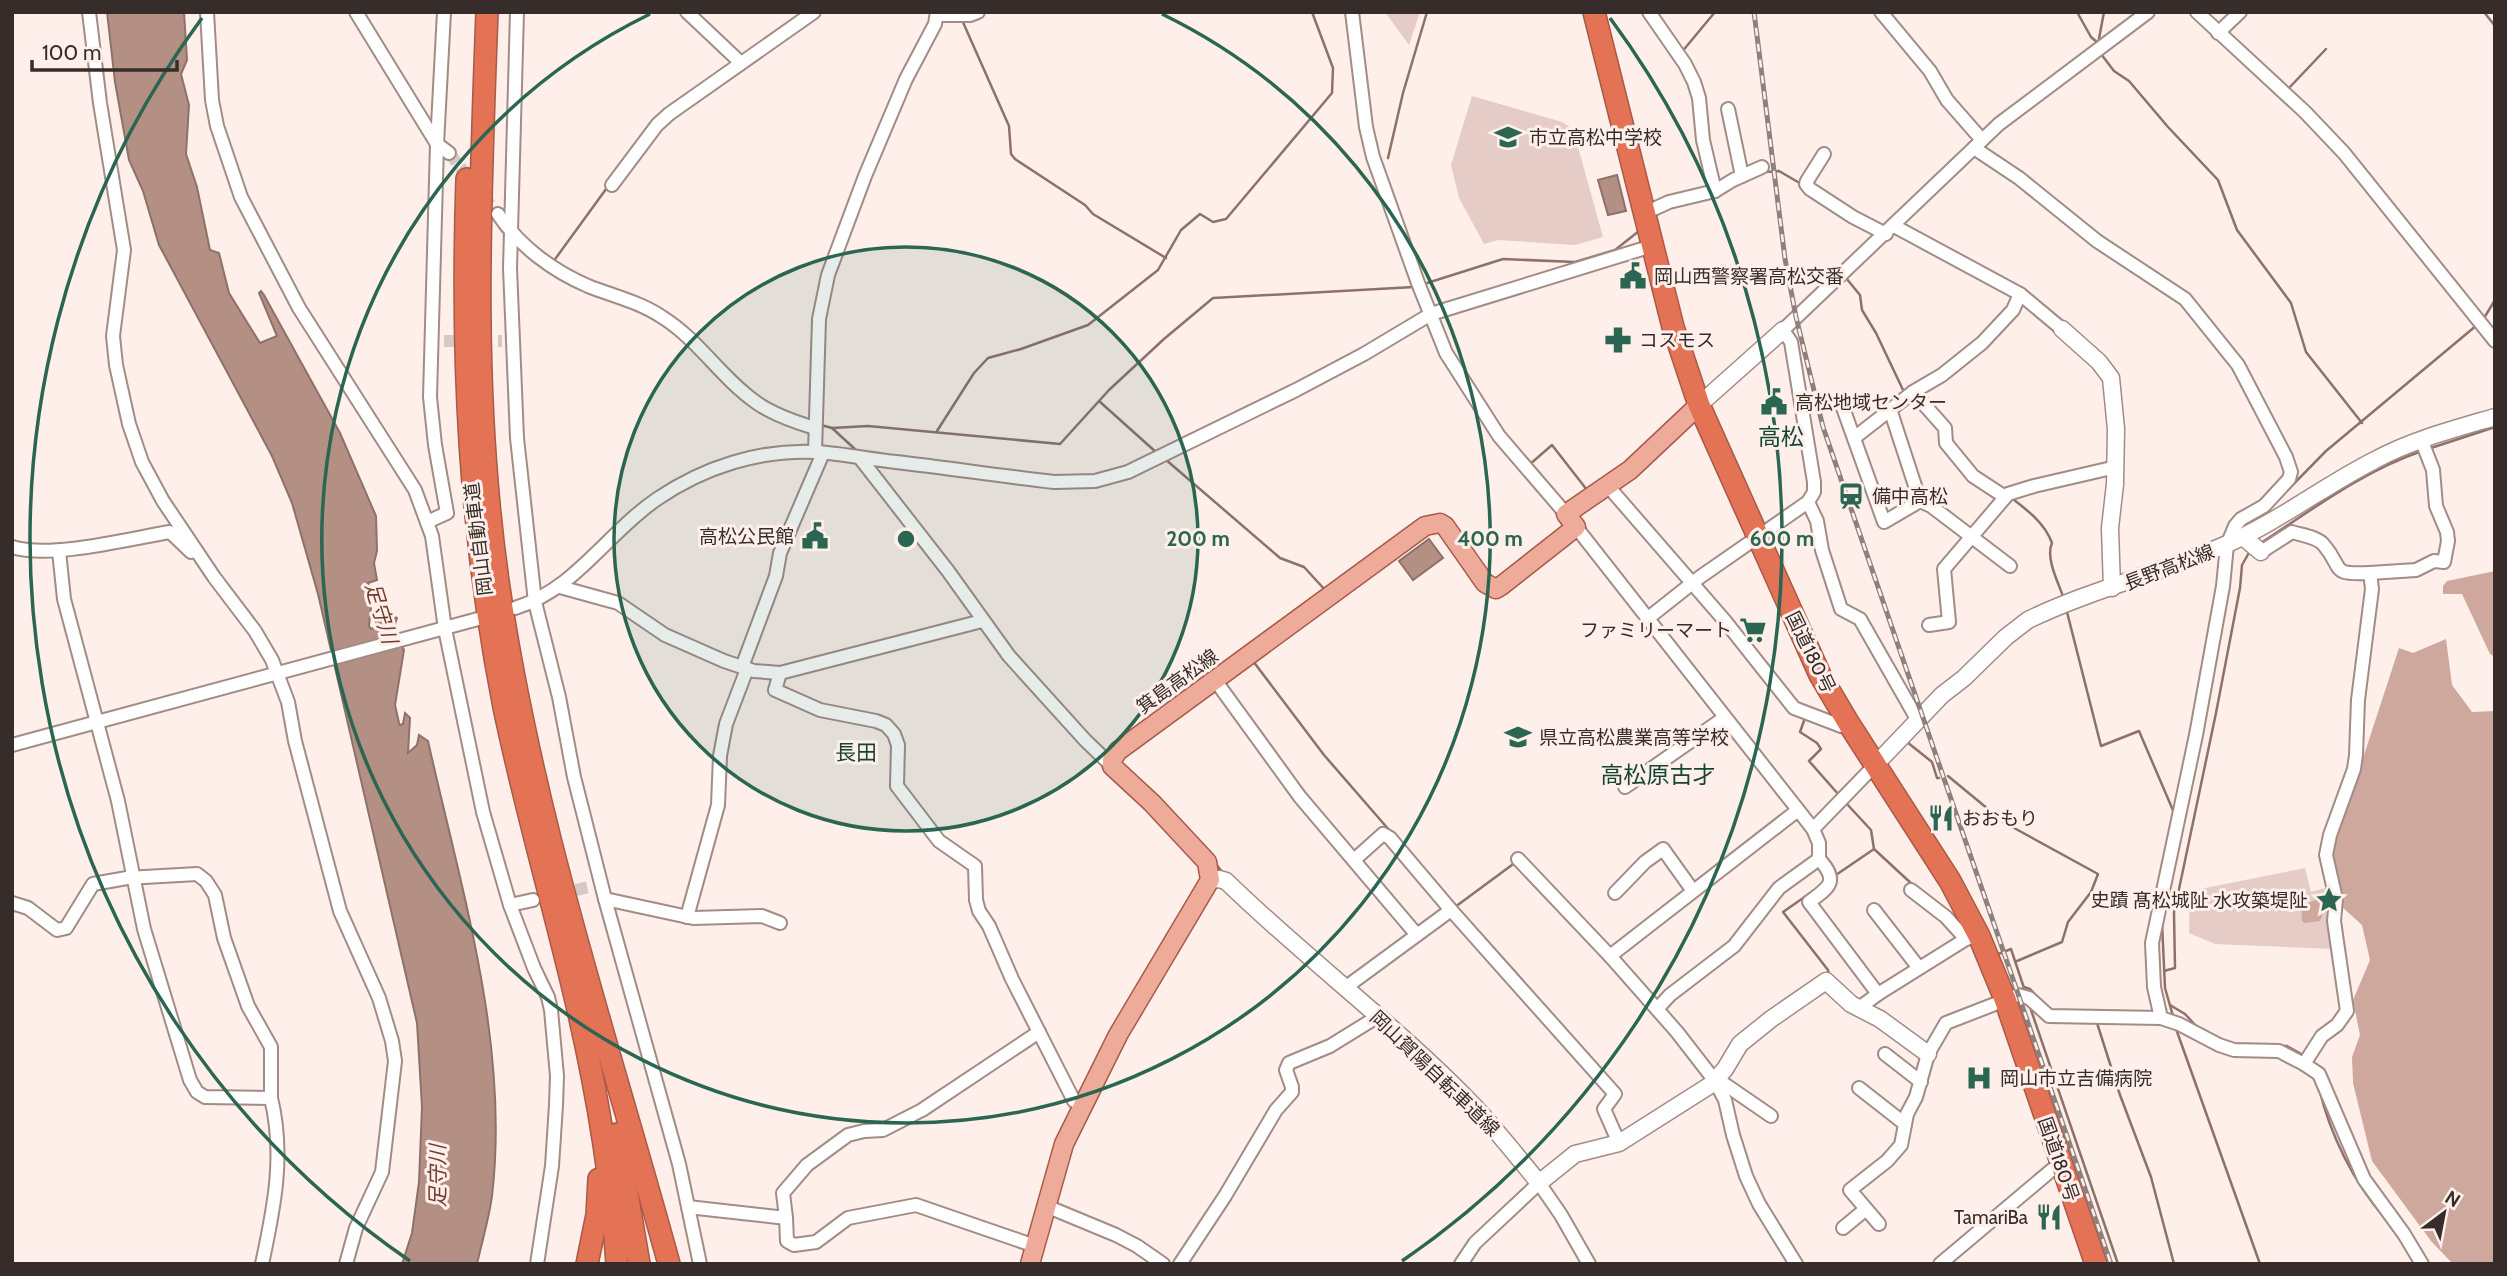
<svg xmlns="http://www.w3.org/2000/svg" width="2507" height="1276" font-family="Cabin,'Noto Sans JP',sans-serif">
<style>
.green{fill:#e5ccc6}
.forest{fill:#cea79d}
.water{fill:#b48f84;stroke:#8e7269;stroke-width:2}
.lines{fill:none;stroke-linecap:round;stroke-linejoin:round}
.stream{stroke:#8e7269;stroke-width:2.5}
.street-tunnel{stroke:#d6c8c4;stroke-width:12;stroke-dasharray:12 6;stroke-linecap:butt}
.street-casing{stroke:#a28c86;stroke-width:16}
.secondary-casing{stroke:#a28c86;stroke-width:19}
.primary-casing{stroke:#a75a47;stroke-width:21}
.highway-casing{stroke:#a75a47;stroke-width:24}
.street{stroke:#fff;stroke-width:12}
.secondary{stroke:#fff;stroke-width:16}
.primary{stroke:#efab9a;stroke-width:18}
.highway{stroke:#e47356;stroke-width:21}
.rail-casing{stroke:#8d817e;stroke-width:5}
.rail{stroke:#feefeb;stroke-width:2.5;stroke-dasharray:8;stroke-linecap:butt}
.ring{fill:none;stroke:#2a6651;stroke-width:3.5}
.labels{text-anchor:middle;stroke-width:6;stroke-linejoin:round;paint-order:stroke}
.poi-label{font-size:19px;fill:#362d2a;stroke:#feefeb;text-anchor:start}
.street-label{font-size:19px;fill:#362d2a;stroke:#feefeb}
.water-label{font-size:21px;font-style:italic;fill:#713c2f;stroke:#feefeb}
.neighbourhood-label{font-size:21px;fill:#154635;stroke:#feefeb}
.quarter-label{font-size:23px;fill:#154635;stroke:#feefeb}
.centre{fill:#2a6651;stroke:#feefeb;stroke-width:3.5}
.ring-label{font-size:21px;text-anchor:middle;font-weight:bold;fill:#2a6651;stroke:#feefeb;stroke-width:6;stroke-linejoin:round;paint-order:stroke}
</style>
<rect width="100%" height="100%" fill="#feefeb"/>
<g class="green">
<path d="M1385 12H1420L1409 45Z"/>
<path d="M1472 96 1562 122 1573 129 1603 237 1575 245 1498 240 1484 244 1459 198 1451 165Z"/>
<path d="M2305 868 2311 892 2329 887 2334 949 2215 944 2189 933 2190 891Z"/>
</g>
<g class="forest">
<path d="M2495 571V657L2490 654 2462 594H2443V586L2447 581Z"/>
<path d="M2446 639 2452 685 2472 712 2495 711V1264H2453L2431 1241 2372 1161 2353 1083 2352 1057 2360 1035 2353 1000 2370 960 2362 925 2341 906 2330 859 2399 648 2413 653Z"/>
<path d="M2318 899 2324 902V911L2320 921 2305 923 2302 921 2301 906Z"/>
</g>
<g class="water">
<path d="M107 12H184L187 60 181 74 189 105 186 154 197 187 210 250 219 253 229 293 260 343 277 336 259 293 261 291 264 295 340 433 376 516 377 551 374 563 377 580 368 583 372 598 369 626 371 629 376 627V611L379 607 384 611 386 620 388 621 393 616 397 618 393 630 404 650 395 705 399 723 400 725 403 724 405 713 410 718 408 753 417 745 419 735 428 741C461 889 510 1044 492 1196 489 1219 482 1241 477 1264H402L412 1233 419 1182 422 1107 417 1023 318 594 292 503 272 456 159 245 143 191 129 160 115 82Z"/>
<path d="M1617 175 1626 211 1608 215 1598 180Z"/>
<path d="M1429 539 1443 558 1413 580 1399 561Z"/>
</g>
<g class="lines">
<g class="stream">
<path d="M2077 12 2091 37 2098 43"/>
<path d="M2484 12 2495 26"/>
<path d="M962 20 1009 126 1011 154 1015 159 1085 205 1093 214 1166 258"/>
<path d="M2098 44 2104 12"/>
<path d="M1681 53 1715 12"/>
<path d="M2101 54 2114 71 2129 81 2168 127 2218 180 2237 230 2291 303 2306 352 2362 423"/>
<path d="M2289 88 2326 49"/>
<path d="M1388 158 1403 93 1427 12"/>
<path d="M1765 172 1779 171 1803 185"/>
<path d="M553 262 609 185"/>
<path d="M1846 278 1860 295 1862 310 1876 333 1904 392"/>
<path d="M1424 284 1503 259 1575 262 1615 250 1639 231"/>
<path d="M2484 318 2495 300"/>
<path d="M1099 401 1157 453"/>
<path d="M821 425 832 428 857 451"/>
<path d="M832 428 868 426 1060 444 1109 390 1164 339 1213 298 1414 287"/>
<path d="M937 431 974 373 988 358 1021 349 1088 325 1158 270 1181 230 1200 214 1213 222 1226 219 1332 93 1333 68 1312 12"/>
<path d="M2428 449 2495 427"/>
<path d="M1165 459 1280 558 1304 567 1326 591"/>
<path d="M1529 465 1552 445 1587 490"/>
<path d="M2010 497C2026 509 2045 523 2052 543 2045 558 2059 584 2064 599"/>
<path d="M2270 508 2326 451 2477 325"/>
<path d="M2261 543C2313 509 2363 471 2422 451"/>
<path d="M2067 612 2101 746 2139 731 2175 815"/>
<path d="M1255 660 1253 661 1324 755 1390 831"/>
<path d="M1806 715 1800 732 1817 743 1821 749 1809 761 1839 795"/>
<path d="M1907 742 1932 762 1937 778H1939"/>
<path d="M1948 776 2005 823 2098 874 2091 892 2068 922 2062 942 2017 961"/>
<path d="M1846 803 1871 830 1874 849 1913 885"/>
<path d="M1215 863 1224 874"/>
<path d="M1833 877 1874 849"/>
<path d="M1816 889 1783 912 1828 970 1829 975"/>
<path d="M1454 905 1455 907 1516 862"/>
<path d="M2162 923 2165 988 2173 1016"/>
<path d="M1996 955 2011 949 2026 994"/>
<path d="M2164 971 2175 968 2174 913 2216 713 2240 588 2242 565 2250 551"/>
<path d="M2024 987 2030 989 2045 1005"/>
<path d="M2170 1005 2185 1014 2197 1027"/>
<path d="M2030 1007 2118 1264"/>
<path d="M2097 1023 2120 1095 2151 1177 2174 1264"/>
<path d="M2175 1026 2260 1264"/>
<path d="M2280 1046H2287L2303 1055"/>
<path d="M2319 1088C2330 1134 2353 1182 2385 1218"/>
</g>
<g class="street-tunnel">
<path d="M449 153 498 214"/>
<path d="M444 341H502"/>
<path d="M558 894 589 887"/>
</g>
<g class="street-casing">
<g id="street">
<path d="M89 12 100 103 124 250 113 336 116 365 129 424 142 462 163 501 214 577 255 631 272 660 288 702 295 741 340 911 379 998 392 1041 395 1061 382 1172 356 1228 346 1264"/>
<path d="M207 12 212 100 217 126 241 197 299 308 415 490 432 536 445 629 483 812 510 905 534 968 548 997 551 1010 557 1076 556 1105 552 1166 537 1264"/>
<path d="M356 12 437 144 449 153"/>
<path d="M517 12 510 268 517 438 535 602 559 697 574 777 605 899 679 1164 700 1264"/>
<path d="M687 12 741 63"/>
<path d="M1352 12 1366 127 1373 157 1418 283 1446 353 1499 436 1566 514"/>
<path d="M1881 12 1930 71 1947 100 1982 140"/>
<path d="M2197 12 2305 112 2344 153 2495 341"/>
<path d="M937 15H970L978 12"/>
<path d="M2218 33 2240 12"/>
<path d="M1728 109 1742 176"/>
<path d="M1974 148 2019 178 2097 241 2185 299 2238 365 2286 457 2291 472 2289 479 2264 506 2241 519 2235 526 2227 545 2223 586 2196 735 2152 943 2154 987 2161 1018"/>
<path d="M1824 154 1807 181 1806 184 1810 189 1853 217 1886 234"/>
<path d="M612 185 657 125 669 114 814 12"/>
<path d="M1715 191 1733 180 1762 167"/>
<path d="M1645 213 1669 202 1715 191 1703 140 1699 98 1694 82 1685 64 1649 12"/>
<path d="M498 214C519 246 553 271 588 286 613 296 640 302 662 317 699 340 721 378 757 403 774 415 795 422 815 428"/>
<path d="M1894 226 2020 294 2062 329"/>
<path d="M1913 392 1945 428 1946 443 1973 476 2005 497"/>
<path d="M1842 405 1884 522 1920 501 1890 409"/>
<path d="M1854 438 1913 392 1942 375 1982 343 2013 310 2020 294"/>
<path d="M815 452 819 319 828 275 865 176 906 79 935 24 937 12"/>
<path d="M860 458 948 571 1009 656 1085 740 1112 766"/>
<path d="M1607 485 1725 621 1794 708 1841 726 1849 724"/>
<path d="M1920 501 1931 506 2010 566"/>
<path d="M427 522 447 513 435 445 430 397 437 144 444 12"/>
<path d="M1576 527 1813 829 1819 843V859L1779 888 1734 946 1670 995 1657 1009"/>
<path d="M12 547C51 559 128 539 170 532L191 552"/>
<path d="M59 551 64 599 118 801 144 929 190 1080 197 1092 205 1097 271 1098C285 1155 274 1208 262 1264"/>
<path d="M2370 573 2416 570 2434 561 2444 562 2448 541 2447 532 2436 506 2433 470 2421 439"/>
<path d="M560 587 618 603 665 635 724 661 754 671 780 673 982 621"/>
<path d="M515 608C575 590 607 533 657 499 704 467 760 449 817 452 843 454 870 459 896 462 948 468 1001 476 1054 482L1095 481 1128 472 1296 390 1364 354 1431 314 1652 246"/>
<path d="M1647 619 1700 577 1808 502"/>
<path d="M1929 625 1949 622 1944 569 2008 494 2034 486 2116 467"/>
<path d="M742 667 776 576 780 553 823 453"/>
<path d="M780 673 775 690 820 710 876 721 886 725 894 734 898 745 897 786 939 841 975 866 976 900 979 911 989 926 1012 979 1074 1101 1082 1106"/>
<path d="M1215 680 1300 797 1417 935"/>
<path d="M1917 719 1860 619 1841 609 1822 550 1817 521 1808 502 1814 492V482L1791 342 1783 330 1999 124 2148 12"/>
<path d="M12 745 478 619"/>
<path d="M1625 787 1724 718"/>
<path d="M1813 829 1876 764"/>
<path d="M1518 859 1610 956 1677 1032 1715 1081 1725 1100 1733 1135 1746 1176 1759 1204 1796 1264"/>
<path d="M1819 859C1839 881 1830 887 1809 902L1878 994"/>
<path d="M1354 860 1383 834 1390 838 1451 910 1615 1094 1604 1109 1619 1143"/>
<path d="M1911 890 1946 917 1966 939"/>
<path d="M1615 893 1645 862 1663 849 1693 891"/>
<path d="M605 899 693 918 762 916 780 923"/>
<path d="M12 903 28 908 57 930 66 928 93 884 127 878 197 874 206 881 215 895 224 938 248 1006 271 1047V1098"/>
<path d="M510 905 533 900"/>
<path d="M1874 910 1919 968"/>
<path d="M687 917 718 805 720 756 726 724 747 669"/>
<path d="M1610 956 1798 810"/>
<path d="M1347 989 1353 982 1451 910"/>
<path d="M1859 1008 1878 994 1966 939 1979 936"/>
<path d="M1885 1054 1921 1082"/>
<path d="M2304 1064 2319 1074 2364 1179 2404 1234 2422 1264"/>
<path d="M1719 1087 1723 1083 1771 1116"/>
<path d="M1859 1088 1905 1124"/>
<path d="M1046 1206 1116 1235 1137 1246 1163 1264"/>
<path d="M688 1207 786 1218 783 1193 807 1165 848 1135 864 1131 883 1130 922 1110 1039 1032"/>
<path d="M786 1218 787 1241 794 1245 816 1242 848 1218 916 1205 1035 1246"/>
<path d="M1879 1224 1850 1190 1887 1161 1901 1145 1907 1114 1916 1097 1928 1054 1946 1023 2018 995 2029 998 2049 1016 2161 1018 2179 1024 2219 1045 2234 1050 2279 1051 2304 1064 2322 1036 2337 1025 2347 1011 2334 921 2336 899 2326 855 2330 835 2354 769 2356 755 2358 700 2372 589 2370 573C2328 575 2345 569 2323 544 2317 537 2301 535 2292 532L2261 552"/>
<path d="M1843 1228 1866 1209"/>
<path d="M1180 1264 1225 1196 1276 1110 1292 1092V1087L1286 1070 1289 1063 1330 1046 1377 1017"/>
<path d="M1461 1264 1475 1243 1539 1183 1561 1215 1589 1264"/>
<path d="M1940 1264 2060 1163"/>
</g>
</g>
<g class="secondary-casing">
<g id="secondary">
<path d="M2062 329 2099 362 2111 378 2116 429 2115 484 2110 528 2112 588"/>
<path d="M1699 405 1783 330"/>
<path d="M2243 537 2261 552"/>
<path d="M1876 764 1942 695 1964 678 2006 637 2028 620C2092 589 2162 573 2227 544 2279 521 2324 486 2375 460 2412 440 2454 429 2495 417"/>
<path d="M1210 880 1219 879 1226 881C1306 959 1397 1026 1474 1106 1497 1131 1518 1157 1539 1183L1575 1154 1619 1143 1712 1084 1725 1069 1740 1044 1771 1019 1826 981 1851 1004 1880 1019 1928 1054"/>
</g>
</g>
<g class="primary-casing">
<path id="primary" d="M1030 1264 1064 1144 1118 1035 1210 880 1207 862 1152 803 1112 766V760L1118 751 1425 526 1440 523 1445 526 1485 583 1496 589 1501 586 1576 527 1566 514 1630 470 1699 405"/>
</g>
<g class="highway-casing">
<g id="highway">
<path d="M487 12C480 202 471 392 498 581 531 814 607 1038 669 1264"/>
<path d="M1594 12 1673 327 1699 405 1820 675 1849 724 1950 881 1979 936 2005 999 2096 1264"/>
<path d="M467 179C461 360 469 529 504 707 523 799 549 889 571 980 594 1074 611 1168 617 1264"/>
<path d="M617 1134 639 1264"/>
<path d="M587 1264 597 1215 599 1179"/>
</g>
</g>
<use href="#street" class="street"/>
<use href="#secondary" class="secondary"/>
<use href="#primary" class="primary"/>
<use href="#highway" class="highway"/>
<g class="rail-casing">
<path id="rail" d="M1754 12 1785 259 1796 317 1823 427 2111 1264"/>
</g>
<use href="#rail" class="rail"/>
</g>
<circle cx="906" cy="539" r="292" fill="#2a6651" fill-opacity=".12"/>
<g class="ring">
<circle cx="906" cy="539" r="292"/>
<path d="M1162 14A584 584 0 1 1 650 14"/>
<path d="M410 1261A876 876 0 0 1 202 18M1610 18A876 876 0 0 1 1402 1261"/>
</g>
<defs>
<g id="school-bare" transform="scale(2.1)"><path d="M0-5L7-2L0 1L-7-2ZM-4 1L0 2.5L4 1V4Q0 6-4 4Z" fill="#2a6651" stroke="#feefeb" stroke-width="2.5" paint-order="stroke"/></g>
<g id="civic-bare" transform="scale(2.1)"><path d="M-.6-6.5H3V-4.5H.6V-3L4-1V1h2V6H-6V1h2V-1L-.6-3ZM-1.2 2.5V6h2.4V2.5Z" fill="#2a6651" stroke="#feefeb" stroke-width="2.5" paint-order="stroke"/></g>
<g id="pharmacy-bare" transform="scale(2.1)"><path d="M-2-6h4v4h4v4h-4v4h-4v-4h-4v-4h4Z" fill="#2a6651" stroke="#feefeb" stroke-width="2.5" paint-order="stroke"/></g>
<g id="station-bare" transform="scale(2.1)"><path d="M-3-6H3Q5-6 5-4V2Q5 4 3 4L4.5 6H3L1.5 4h-3L-3 6H-4.5L-3 4Q-5 4-5 2V-4Q-5-6-3-6ZM-3.5-4v3h7v-3ZM-3.5 1v1.5H-2V1ZM2 1v1.5H3.5V1Z" fill="#2a6651" stroke="#feefeb" stroke-width="2.5" paint-order="stroke"/></g>
<g id="supermarket-bare" transform="scale(2.1)"><path d="M-6-5.5h2.5l.6 2H6L4.5 2H-2.5L-4.4-4H-6ZM-1.5 3.2a1.3 1.3 0 1 0 .1 0ZM3 3.2a1.3 1.3 0 1 0 .1 0Z" fill="#2a6651" stroke="#feefeb" stroke-width="2.5" paint-order="stroke"/></g>
<g id="restaurant-bare" transform="scale(2.1)"><path d="M-5-6h1v4h1v-4h1v4h1v-4h1v5L-1.5 .5V6h-2V.5L-5-1ZM5-6V6H3V1.5H1.5Q1.5-4 5-6Z" fill="#2a6651" stroke="#feefeb" stroke-width="2.5" paint-order="stroke"/></g>
<g id="sight-bare" transform="scale(2.1)"><path d="M0-6L1.8-2.2L6-1.7L2.9 1.2L3.7 5.4L0 3.3L-3.7 5.4L-2.9 1.2L-6-1.7L-1.8-2.2Z" fill="#2a6651" stroke="#feefeb" stroke-width="2.5" paint-order="stroke"/></g>
<g id="hospital-bare" transform="scale(2.1)"><path d="M-5-5h3v3.5h4V-5h3V5h-3V1.5h-4V5h-3Z" fill="#2a6651" stroke="#feefeb" stroke-width="2.5" paint-order="stroke"/></g>
</defs>
<g fill-rule="evenodd">
<use href="#school-bare" x="1508" y="137"/>
<use href="#civic-bare" x="1633" y="276"/>
<use href="#pharmacy-bare" x="1618" y="340"/>
<use href="#civic-bare" x="1774" y="402"/>
<use href="#station-bare" x="1851" y="496"/>
<use href="#civic-bare" x="815" y="536"/>
<use href="#supermarket-bare" x="1753" y="630"/>
<use href="#school-bare" x="1518" y="737"/>
<use href="#restaurant-bare" x="1941" y="818"/>
<use href="#sight-bare" x="2329" y="900"/>
<use href="#hospital-bare" x="1979" y="1078"/>
<use href="#restaurant-bare" x="2049" y="1217"/>
</g>
<g class="labels">
<g class="poi-label">
<text x="1529" y="144">市立高松中学校</text>
<text x="1654" y="283">岡山西警察署高松交番</text>
<text x="1639" y="347">コスモス</text>
<text x="1795" y="409">高松地域センター</text>
<text x="1872" y="503">備中高松</text>
<text x="794" y="543" text-anchor="end">高松公民館</text>
<text x="1732" y="637" text-anchor="end">ファミリーマート</text>
<text x="1539" y="744">県立高松農業高等学校</text>
<text x="1962" y="825">おおもり</text>
<text x="2308" y="907" text-anchor="end">史蹟 髙松城阯 水攻築堤阯</text>
<text x="2000" y="1085">岡山市立吉備病院</text>
<text x="2028" y="1224" text-anchor="end">TamariBa</text>
</g>
<g class="street-label">
<text transform="translate(478 539) rotate(-97)" y="7">岡山自動車道</text>
<text transform="translate(2169 567) rotate(-21)" y="7">長野高松線</text>
<text transform="translate(1811 652) rotate(64)" y="7">国道180号</text>
<text transform="translate(1177 681) rotate(-36)" y="7">箕島高松線</text>
<text transform="translate(1435 1073) rotate(44)" y="7">岡山賀陽自転車道線</text>
<text transform="translate(2059 1159) rotate(71)" y="7">国道180号</text>
</g>
<g class="water-label">
<text transform="translate(381 613) rotate(73)" y="7">足守川</text>
<text transform="translate(438 1176) rotate(-90)" y="7">足守川</text>
</g>
<g class="neighbourhood-label">
<text x="856" y="760">長田</text>
</g>
<g class="quarter-label">
<text x="1781" y="445">高松</text>
<text x="1658" y="783">高松原古才</text>
</g>
</g>
<circle cx="906" cy="539" r="10" class="centre"/>
<g class="ring-label">
<text x="1198" y="546">200 m</text>
<text x="1490" y="546">400 m</text>
<text x="1782" y="546">600 m</text>
</g>
<rect width="2507" height="1276" fill="none" stroke="#362d2a" stroke-width="28"/>
<g transform="translate(2444 1213) rotate(32)" stroke="#feefeb" stroke-width="5" paint-order="stroke">
<path d="M0-5L12 26L0 18L-12 26Z" fill="#362d2a"/>
<text y="-10" font-size="19" font-weight="bold" text-anchor="middle" fill="#362d2a">N</text>
</g>
<path d="M32 60v10h145v-10" fill="none" stroke="#362d2a" stroke-width="3.5"/>
<text x="42" y="60" font-size="21" fill="#362d2a" stroke="#feefeb" stroke-width="5" paint-order="stroke">100 m</text>
</svg>
